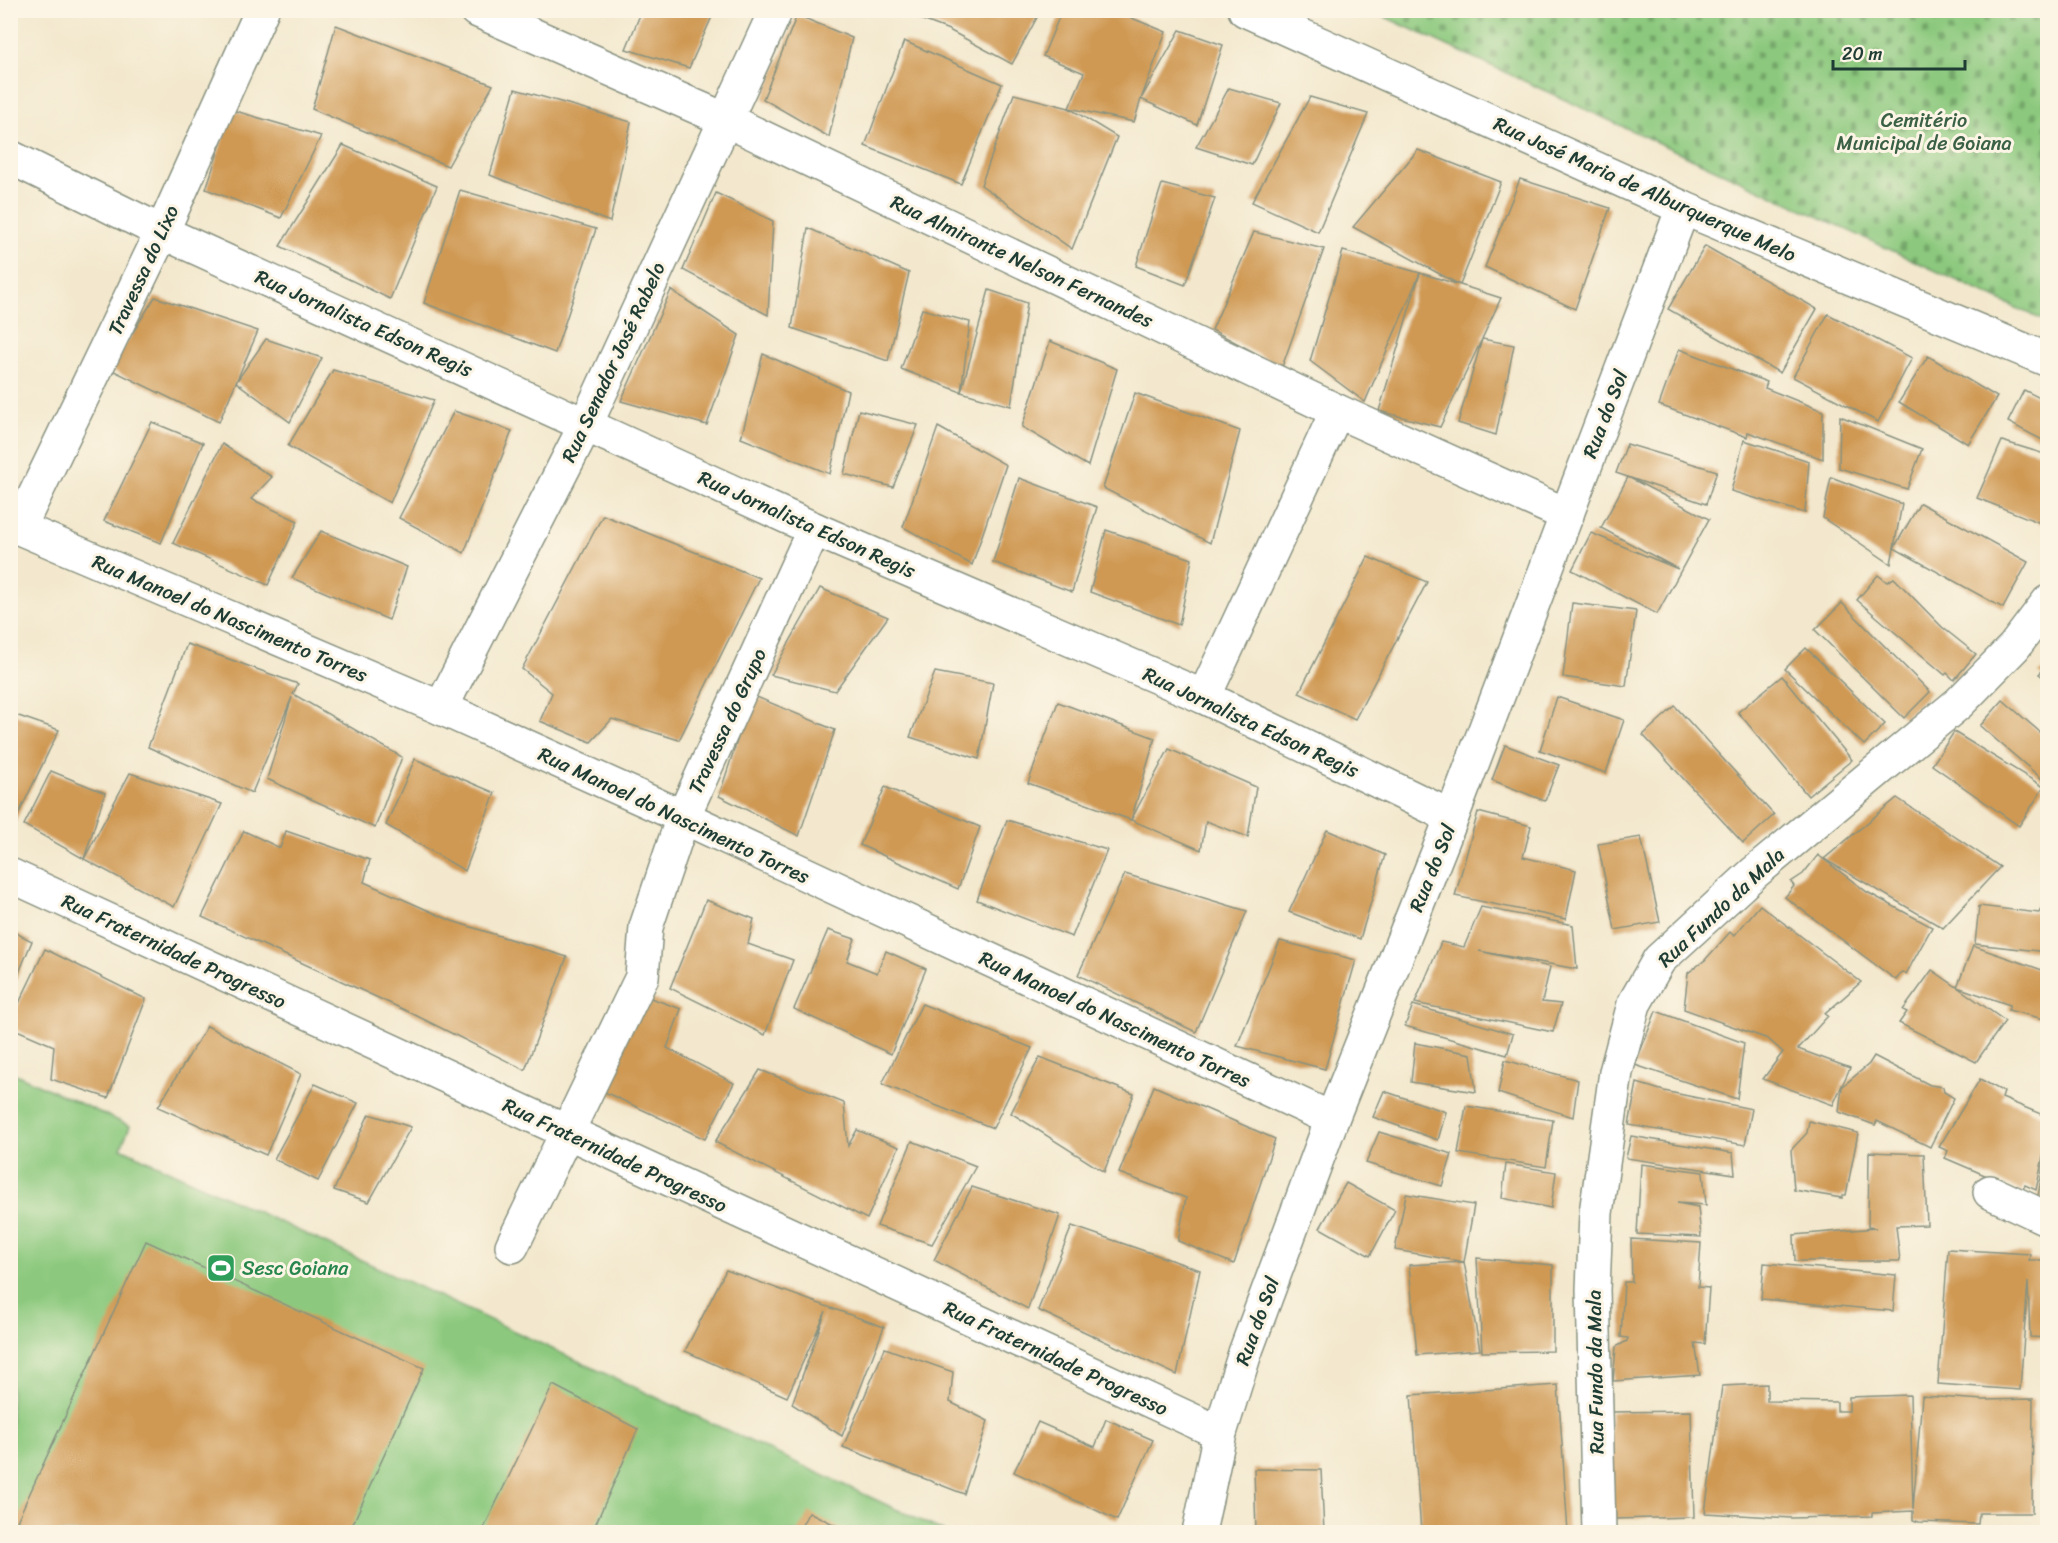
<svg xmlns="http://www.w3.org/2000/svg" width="2058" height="1543" font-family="Sriracha,sans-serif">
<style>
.cemetery{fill:url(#cemetery-stones);stroke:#568359;stroke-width:1.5}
.pitch{fill:#8cc97e;stroke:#568359;stroke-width:1.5}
.building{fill:#cf9953}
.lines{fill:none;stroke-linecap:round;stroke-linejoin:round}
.minor-casing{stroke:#899280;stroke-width:36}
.minor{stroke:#fff;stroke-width:33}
.labels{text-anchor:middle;stroke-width:6;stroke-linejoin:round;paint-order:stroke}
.park-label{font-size:20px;fill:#3a6046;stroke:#fcf5e5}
.street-label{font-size:20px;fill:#1f3d34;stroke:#fcf5e5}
.leisure-label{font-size:20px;fill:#27864d;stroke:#fcf5e5;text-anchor:start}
</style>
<defs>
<pattern id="cemetery-stones" width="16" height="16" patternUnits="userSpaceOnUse" patternTransform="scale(1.5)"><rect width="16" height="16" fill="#8cc97e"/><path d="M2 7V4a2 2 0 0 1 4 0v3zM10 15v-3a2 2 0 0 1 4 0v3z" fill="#72a468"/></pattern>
</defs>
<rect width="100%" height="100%" fill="#fcf5e5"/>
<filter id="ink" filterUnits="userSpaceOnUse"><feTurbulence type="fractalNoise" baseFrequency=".0167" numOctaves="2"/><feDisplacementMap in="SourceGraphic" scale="12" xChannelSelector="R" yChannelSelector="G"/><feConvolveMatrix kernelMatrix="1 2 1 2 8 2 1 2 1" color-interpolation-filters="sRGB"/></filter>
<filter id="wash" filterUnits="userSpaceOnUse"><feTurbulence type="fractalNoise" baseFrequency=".008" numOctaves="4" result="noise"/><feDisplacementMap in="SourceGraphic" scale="24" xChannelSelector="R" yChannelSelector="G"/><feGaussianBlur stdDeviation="1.35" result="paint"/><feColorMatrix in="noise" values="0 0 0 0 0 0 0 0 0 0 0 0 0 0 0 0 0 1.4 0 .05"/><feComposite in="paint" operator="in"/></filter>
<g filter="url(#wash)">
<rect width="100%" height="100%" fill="#f3e8cd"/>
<path class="cemetery" d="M1372 11H2047V322Z"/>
<path class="pitch" d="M11 1072 130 1126 121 1148 945 1532H11Z"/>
<g id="blocks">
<g class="building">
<path d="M642 10H715L689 68 626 49Z"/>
<path d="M896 10H1041L1012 64 949 30Z"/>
<path d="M1062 10H1112L1166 32 1141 99 1180 30 1223 45 1197 125 1141 99 1134 122 1069 108 1084 73 1043 56Z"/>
<path d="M797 15 852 38 829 137 763 99Z"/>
<path d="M336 25 493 85 448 166 312 109Z"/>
<path d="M904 41 1002 84 961 184 865 146Z"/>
<path d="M1229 88 1281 103 1252 165 1196 147Z"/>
<path d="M515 89 631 122 610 222 490 175Z"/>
<path d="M1014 94 1069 108 1117 137 1072 249 981 185Z"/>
<path d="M1310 97 1368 114 1318 232 1252 202Z"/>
<path d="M232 110 321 136 281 218 206 189Z"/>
<path d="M343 145 437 186 390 299 280 246Z"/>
<path d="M1418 150 1501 182 1460 285 1501 298 1482 339 1514 345 1496 435 1458 423 1482 339 1440 427 1379 411 1420 273 1460 285 1353 227Z"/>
<path d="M1520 179 1610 208 1575 309 1485 267Z"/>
<path d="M1162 184 1215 198 1185 285 1136 266Z"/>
<path d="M460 190 596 229 555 353 424 303Z"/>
<path d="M716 193 773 221 768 315 683 270Z"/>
<path d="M808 228 909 273 888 361 792 328Z"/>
<path d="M1254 232 1324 249 1282 367 1212 330Z"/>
<path d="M1705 246 1817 309 1780 373 1668 309Z"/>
<path d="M1343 251 1420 273 1365 402 1310 361Z"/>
<path d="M671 290 739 335 707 425 621 401Z"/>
<path d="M989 290 1027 303 1011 406 961 392Z"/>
<path d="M155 297 258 331 219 422 110 369Z"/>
<path d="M922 309 970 322 961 392 901 369Z"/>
<path d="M1828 314 1912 358 1878 422 1793 377Z"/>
<path d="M266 339 322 358 290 422 236 382Z"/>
<path d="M1050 341 1117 369 1088 466 1022 427Z"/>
<path d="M1679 349 1767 382 1765 388 1823 411V459L1748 432 1747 437 1659 405Z"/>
<path d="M763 354 848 391 830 474 741 438Z"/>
<path d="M1928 356 1997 397 1968 444 1899 402Z"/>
<path d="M333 370 434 400 390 503 288 446Z"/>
<path d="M2024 390 2048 402V443L2008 422Z"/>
<path d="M1135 393 1240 431 1210 543 1103 488Z"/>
<path d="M859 410 918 425 893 487 844 474Z"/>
<path d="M454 411 512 431 464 553 399 518Z"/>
<path d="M1840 416 1922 449 1907 489 1839 468Z"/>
<path d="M152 422 203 443 161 543 104 521Z"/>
<path d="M938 427 1006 465 972 565 903 527Z"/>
<path d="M1744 440 1809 461 1805 513 1731 491Z"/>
<path d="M2002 441 2048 455V526L1977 498Z"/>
<path d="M222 444 272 477 251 499 298 521 268 585 173 543Z"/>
<path d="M1627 444 1717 471 1706 504 1616 473Z"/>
<path d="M1628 477 1709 519 1657 614 1572 570 1591 533 1678 569 1601 528Z"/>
<path d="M1831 477 1902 504 1891 564 1823 518Z"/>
<path d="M1019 478 1097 507 1072 592 993 562Z"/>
<path d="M1920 503 2028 562 2003 608 1894 548Z"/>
<path d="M603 515 759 578 679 740 612 719 591 742 540 721 552 693 522 669Z"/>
<path d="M1106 530 1192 559 1179 625 1090 592Z"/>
<path d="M321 531 407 567 389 620 292 578Z"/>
<path d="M1368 557 1427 582 1355 719 1299 693Z"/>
<path d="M1878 575 1887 582 1894 578 1942 627 1976 654 1954 680 1947 673 1945 675 1857 600Z"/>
<path d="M820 588 888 617 835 691 771 675Z"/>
<path d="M1572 603 1636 611 1626 686 1563 677Z"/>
<path d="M1842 603 1930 692 1904 718 1815 630Z"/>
<path d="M187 644 298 684 293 694 402 757 375 828 267 779 292 697 252 793 148 747Z"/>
<path d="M1806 648 1885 724 1864 745 1785 669Z"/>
<path d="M2048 665V681L2039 674Z"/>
<path d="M935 672 993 683 979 759 910 737Z"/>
<path d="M1782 676 1852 760 1808 796 1738 712Z"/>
<path d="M752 695 835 730 799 836 719 796Z"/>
<path d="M1557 697 1624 720 1606 773 1540 750Z"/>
<path d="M2003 700 2048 739V784L1980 726Z"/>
<path d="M1058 702 1155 738 1131 820 1028 783Z"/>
<path d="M1675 706 1774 815 1743 843 1643 735Z"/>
<path d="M10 713 59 730 10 832Z"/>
<path d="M1954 732 2044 787 2019 826 1932 765Z"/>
<path d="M1505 745 1559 765 1545 801 1492 780Z"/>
<path d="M1169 749 1256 787 1248 837 1206 821 1201 850 1131 820Z"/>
<path d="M415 759 495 793 465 871 386 825Z"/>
<path d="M51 771 105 793 84 859 24 825Z"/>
<path d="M130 773 222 804 174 907 84 859Z"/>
<path d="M885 787 980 827 958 889 860 845Z"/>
<path d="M1897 798 2000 867 1943 928 1824 859Z"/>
<path d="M1478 812 1531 826 1523 857 1576 870 1566 919 1455 896Z"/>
<path d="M1007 820 1107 850 1072 937 977 900Z"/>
<path d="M1327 830 1385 855 1360 939 1289 912Z"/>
<path d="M244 831 280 848 286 831 370 860 364 882 452 921 567 957 525 1070 411 1013 202 917Z"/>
<path d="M1641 837 1660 922 1615 930 1598 844Z"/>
<path d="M1818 855 1867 892 1932 927 1906 974 1902 972 1896 980 1785 897 1794 886 1791 882 1803 874Z"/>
<path d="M1125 874 1247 911 1196 1032 1078 975Z"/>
<path d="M706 900 754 919 748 944 793 960 765 1035 670 988Z"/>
<path d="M2043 904H2048V952L1975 944 1979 906 2039 913Z"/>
<path d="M1760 905 1861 982 1825 1014 1828 1016 1798 1049 1850 1068 1833 1105 1763 1079 1783 1052 1768 1039 1684 1009 1688 973 1705 960 1730 932 1734 936Z"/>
<path d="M1481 907 1573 925 1577 969 1479 951 1550 967 1542 1002 1561 1004 1553 1032 1415 1003 1441 942 1464 947Z"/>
<path d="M10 930 32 941 11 992H10Z"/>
<path d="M828 930 855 939 847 961 877 973 886 951 926 969 891 1054 794 1009Z"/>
<path d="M1280 941 1356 960 1325 1069 1237 1046Z"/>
<path d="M1973 946 2048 972V1020L2008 1010 2010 1005 1957 987 2005 1021 1976 1062 1899 1023 1907 1012 1903 1010 1932 970 1957 987Z"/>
<path d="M45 949 146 999 108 1098 51 1079 54 1046 10 1027V1022Z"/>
<path d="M645 996 681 1009 667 1048 734 1083 705 1139 596 1088Z"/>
<path d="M922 1004 1032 1048 993 1128 882 1084Z"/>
<path d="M1413 1005 1513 1034 1507 1055 1405 1026Z"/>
<path d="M1656 1011 1744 1043 1737 1099 1635 1065Z"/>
<path d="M207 1026 301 1074 266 1155 158 1107Z"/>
<path d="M1415 1043 1471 1054 1476 1092 1411 1082Z"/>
<path d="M1874 1056 1930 1085 1943 1087 1944 1092 1954 1098 1930 1147 1877 1121 1875 1125 1839 1112 1842 1087 1869 1064Z"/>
<path d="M1040 1057 1134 1094 1104 1172 1011 1113Z"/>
<path d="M1505 1060 1578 1080 1573 1117 1498 1093Z"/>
<path d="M760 1070 844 1103 848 1146 857 1130 899 1147 867 1219 715 1142Z"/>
<path d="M1980 1079 2004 1092 2002 1098 2048 1117V1134L2036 1190 2025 1185 2022 1191 1945 1158 1948 1151 1939 1147Z"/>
<path d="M1637 1083 1664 1091 1752 1109 1745 1145 1629 1125Z"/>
<path d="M315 1084 358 1103 318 1181 274 1159Z"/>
<path d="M1154 1086 1275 1139 1234 1264 1178 1241 1186 1198 1119 1173Z"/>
<path d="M1384 1091 1446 1112 1438 1140 1373 1117Z"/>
<path d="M1466 1106 1553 1120 1546 1167 1458 1153Z"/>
<path d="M369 1114 411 1127 369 1202 334 1190Z"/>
<path d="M1809 1121 1858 1133 1846 1195H1842V1198L1794 1190 1791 1150 1807 1133Z"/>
<path d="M1379 1132 1452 1154 1442 1186 1366 1163Z"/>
<path d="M1631 1136 1733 1153 1735 1174 1626 1158Z"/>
<path d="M912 1141 976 1166 932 1244 877 1226Z"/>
<path d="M2046 1148H2048V1202L2038 1197Z"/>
<path d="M1869 1152 1924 1154 1927 1225 1896 1226 1900 1261H1795L1794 1235 1876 1228 1868 1227Z"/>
<path d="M1506 1164 1556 1172 1551 1208 1502 1198Z"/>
<path d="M1641 1164 1703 1172 1706 1205 1677 1203 1698 1207 1701 1237 1637 1234Z"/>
<path d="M1346 1183 1395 1210 1370 1256 1320 1228Z"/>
<path d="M972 1187 1060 1215 1028 1309 934 1260Z"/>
<path d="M1406 1194 1474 1205 1464 1262 1480 1350 1417 1355 1409 1265 1464 1262 1395 1250Z"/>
<path d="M1072 1226 1200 1270 1177 1375 1038 1310Z"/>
<path d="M1631 1239 1701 1243 1698 1287 1709 1288 1705 1344 1695 1343 1700 1375 1613 1381 1616 1347 1627 1341 1628 1338 1621 1337 1624 1282H1632Z"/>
<path d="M146 1241 424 1368 349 1532H12Z"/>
<path d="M1948 1249 2030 1254 2029 1260H2048V1338L2030 1337 2028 1281 2020 1390 1938 1384Z"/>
<path d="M1477 1258 1553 1265V1351L1482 1352Z"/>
<path d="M1764 1263 1896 1275 1893 1311 1761 1299Z"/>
<path d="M726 1270 884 1327 842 1436 792 1404 826 1311 787 1397 685 1351Z"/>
<path d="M885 1348 953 1372 950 1402 988 1421 964 1494 843 1447Z"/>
<path d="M1767 1384V1401L1837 1402V1411H1849V1397L1910 1395 1913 1509 1922 1396 1984 1400 2033 1399 2032 1513H1979L1978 1524 1919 1522 1913 1520V1511L1872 1513V1516L1791 1518 1705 1513 1722 1386Z"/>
<path d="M553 1385 638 1429 592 1532H482Z"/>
<path d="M1558 1385 1568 1532H1421L1411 1395Z"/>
<path d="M1691 1411 1694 1517 1613 1519 1610 1412Z"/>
<path d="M1106 1419 1153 1440 1117 1520 1014 1472 1038 1422 1095 1447Z"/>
<path d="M1254 1469 1321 1470 1324 1532H1256Z"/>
<path d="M809 1512 849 1532H798Z"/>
</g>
</g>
</g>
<g filter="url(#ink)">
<use href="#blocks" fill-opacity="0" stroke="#899280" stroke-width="1.5"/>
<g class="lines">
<g class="minor-casing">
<g id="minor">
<path d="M476 10 724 119 1337 411 1567 515"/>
<path d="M1245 10 1683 208 2048 360"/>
<path d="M10 157 162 232 814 529 1204 697 1452 817"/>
<path d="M10 524 441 708 683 817 1332 1119"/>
<path d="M19 528 162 232 262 10"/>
<path d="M1204 697 1337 411"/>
<path d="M441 708 586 424 776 10"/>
<path d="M10 875 1220 1433"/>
<path d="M1990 1192 2048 1219"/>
<path d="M512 1246 642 977 646 927 683 817 814 529"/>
<path d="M1199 1532 1220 1433 1245 1353 1332 1119 1452 817 1683 208"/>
<path d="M1599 1532 1593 1290 1596 1213 1616 1072 1634 1004 1659 960 1754 873 1959 703 2014 647 2048 602"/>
</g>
</g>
<use href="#minor" class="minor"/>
</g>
</g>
<defs>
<g id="stadium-square" transform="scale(1.5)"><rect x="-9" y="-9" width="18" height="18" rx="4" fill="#2e9e5b" stroke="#fcf5e5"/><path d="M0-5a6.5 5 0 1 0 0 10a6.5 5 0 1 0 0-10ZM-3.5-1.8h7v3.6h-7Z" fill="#fff"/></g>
</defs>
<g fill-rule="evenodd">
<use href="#stadium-square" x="221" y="1268"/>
</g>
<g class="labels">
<g class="park-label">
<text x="1924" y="127">Cemitério<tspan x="1924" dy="23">Municipal de Goiana</tspan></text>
</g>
<g class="street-label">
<text transform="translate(1645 189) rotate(24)" y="7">Rua José Maria de Alburquerque Melo</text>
<text transform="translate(1022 261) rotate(25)" y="7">Rua Almirante Nelson Fernandes</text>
<text transform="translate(143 270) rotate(-65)" y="7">Travessa do Lixo</text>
<text transform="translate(364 323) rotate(24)" y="7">Rua Jornalista Edson Regis</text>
<text transform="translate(613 362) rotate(-65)" y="7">Rua Senador José Rabelo</text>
<text transform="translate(1605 414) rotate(-69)" y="7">Rua do Sol</text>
<text transform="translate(807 524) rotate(24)" y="7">Rua Jornalista Edson Regis</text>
<text transform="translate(230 618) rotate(23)" y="7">Rua Manoel do Nascimento Torres</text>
<text transform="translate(727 721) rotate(-65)" y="7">Travessa do Grupo</text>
<text transform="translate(1251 722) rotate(25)" y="7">Rua Jornalista Edson Regis</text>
<text transform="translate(674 815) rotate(25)" y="7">Rua Manoel do Nascimento Torres</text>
<text transform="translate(1432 868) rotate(-68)" y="7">Rua do Sol</text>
<text transform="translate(1721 907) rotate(-43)" y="7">Rua Fundo da Mala</text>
<text transform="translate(174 951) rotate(25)" y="7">Rua Fraternidade Progresso</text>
<text transform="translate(1115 1019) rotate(25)" y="7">Rua Manoel do Nascimento Torres</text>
<text transform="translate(615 1155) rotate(25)" y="7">Rua Fraternidade Progresso</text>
<text transform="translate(1257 1321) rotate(-70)" y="7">Rua do Sol</text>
<text transform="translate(1056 1358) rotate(25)" y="7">Rua Fraternidade Progresso</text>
<text transform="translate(1595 1372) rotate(-91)" y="7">Rua Fundo da Mala</text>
</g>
<g class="leisure-label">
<text x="242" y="1275">Sesc Goiana</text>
</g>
</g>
<rect width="2058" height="1543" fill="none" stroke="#fcf5e5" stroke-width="36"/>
<path d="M1833 60v9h132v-9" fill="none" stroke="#1f3d34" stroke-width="3"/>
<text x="1842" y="60" font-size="18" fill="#1f3d34" stroke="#fcf5e5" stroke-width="4.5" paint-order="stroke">20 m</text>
</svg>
